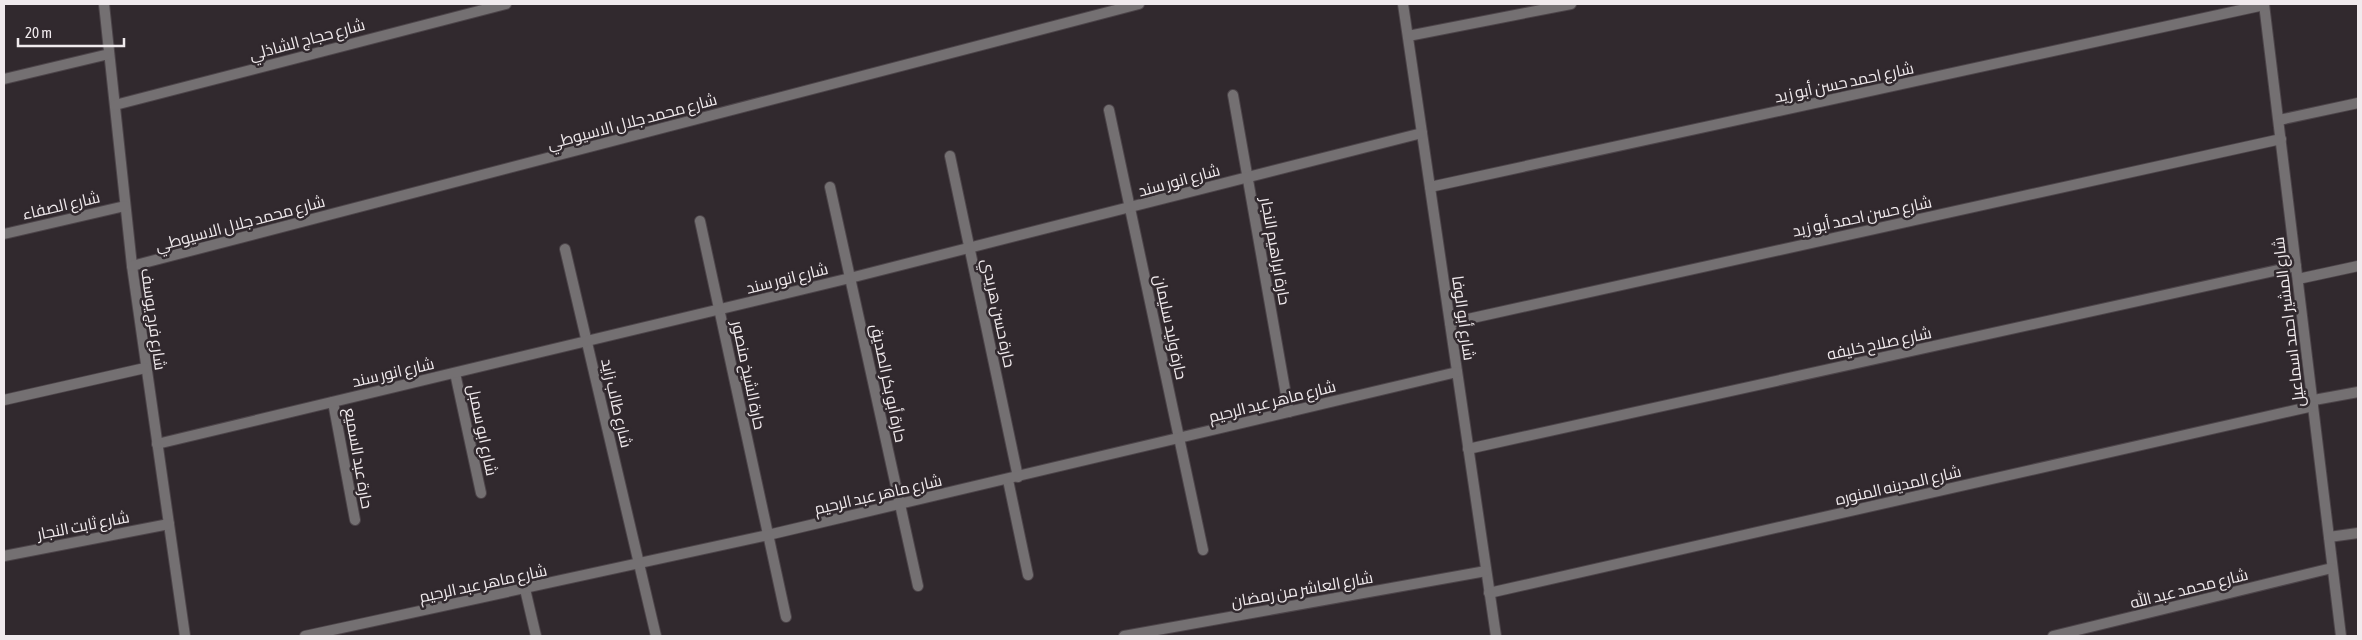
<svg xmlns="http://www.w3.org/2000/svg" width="2362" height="640" font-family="'Asap Condensed',Cairo,sans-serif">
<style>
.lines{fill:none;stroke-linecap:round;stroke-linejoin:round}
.minor-casing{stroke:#4c4449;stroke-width:12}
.minor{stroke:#747072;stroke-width:10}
.labels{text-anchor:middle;stroke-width:5;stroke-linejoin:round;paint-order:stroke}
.street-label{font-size:16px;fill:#f0eaed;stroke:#31292e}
</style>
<rect width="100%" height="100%" fill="#31292e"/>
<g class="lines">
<g class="minor-casing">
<g id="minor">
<path d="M104 4 132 266 185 636"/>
<path d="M1403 4 1496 636"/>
<path d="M2264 4 2341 636"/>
<path d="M1408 36 1571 4"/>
<path d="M4 79 109 54"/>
<path d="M1233 95 1289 412"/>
<path d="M115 105 506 4"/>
<path d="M1109 110 1203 550"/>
<path d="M2279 120 2358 103"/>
<path d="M950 156 1018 477"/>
<path d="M830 187 918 586"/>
<path d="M1430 187 2264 5"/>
<path d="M700 221 786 617"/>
<path d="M4 234 125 206"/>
<path d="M565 249 656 636"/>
<path d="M132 266 1139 4"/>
<path d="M2298 279 2358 266"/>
<path d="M1450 323 2281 139"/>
<path d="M455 373 481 493"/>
<path d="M4 400 145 368"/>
<path d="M2314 400 2358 392"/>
<path d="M333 402 355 520"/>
<path d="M157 444 850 278 1422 133"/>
<path d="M1468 449 2296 266"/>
<path d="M1008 480 1028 575"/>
<path d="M2329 537 2358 533"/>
<path d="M4 556 169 524"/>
<path d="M525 589 536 636"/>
<path d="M1489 593 2313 406"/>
<path d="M305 636 768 535 1457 372"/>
<path d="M1124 636 1486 571"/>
<path d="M2053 636 2332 568"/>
</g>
</g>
<use href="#minor" class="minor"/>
</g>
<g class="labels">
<g class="street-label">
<text transform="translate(307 39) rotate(-15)" y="6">شارع حجاج الشاذلي</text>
<text transform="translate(1844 82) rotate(-12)" y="6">شارع احمد حسن أبو زيد</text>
<text transform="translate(632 121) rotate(-15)" y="6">شارع محمد جلال الاسيوطي</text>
<text transform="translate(1179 180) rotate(-15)" y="6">شارع انور سند</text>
<text transform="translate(61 205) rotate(-13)" y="6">شارع الصفاء</text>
<text transform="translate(1862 216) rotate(-12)" y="6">شارع حسن احمد أبو زيد</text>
<text transform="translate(240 223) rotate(-15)" y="6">شارع محمد جلال الاسيوطي</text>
<text transform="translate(1276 251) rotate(80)" y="6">حارة ابراهيم النجار</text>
<text transform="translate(787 278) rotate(-14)" y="6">شارع انور سند</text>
<text transform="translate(999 313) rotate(78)" y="6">حارة حسن هريدي</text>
<text transform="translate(1464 318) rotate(82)" y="6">شارع أبو الوفا</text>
<text transform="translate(154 319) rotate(82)" y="6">شارع فرج يوسف</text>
<text transform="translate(2288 322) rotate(-97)" y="6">شارع المشير احمد اسماعيل</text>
<text transform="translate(1171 327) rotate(78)" y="6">حارة وليد سليمان</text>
<text transform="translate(1879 343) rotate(-12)" y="6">شارع صلاح خليفه</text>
<text transform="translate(393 372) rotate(-13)" y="6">شارع انور سند</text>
<text transform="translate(749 375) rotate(78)" y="6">حارة الشيخ منصور</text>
<text transform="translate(889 383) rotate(78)" y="6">حارة أبو بكر الصديق</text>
<text transform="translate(1272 401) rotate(-14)" y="6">شارع ماهر عبد الرحيم</text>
<text transform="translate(617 403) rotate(77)" y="6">شارع طالب زايد</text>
<text transform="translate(483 430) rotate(78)" y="6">شارع ابو سمبل</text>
<text transform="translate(359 458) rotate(80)" y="6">حارة عبد السميع</text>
<text transform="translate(1898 485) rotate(-13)" y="6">شارع المدينه المنوره</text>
<text transform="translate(878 494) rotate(-13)" y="6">شارع ماهر عبد الرحيم</text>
<text transform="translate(83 525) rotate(-11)" y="6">شارع ثابت النجار</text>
<text transform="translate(483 583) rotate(-12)" y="6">شارع ماهر عبد الرحيم</text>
<text transform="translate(2189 588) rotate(-14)" y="6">شارع محمد عبد الله</text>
<text transform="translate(1302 589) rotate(-10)" y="6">شارع العاشر من رمضان</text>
</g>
</g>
<rect width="2362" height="640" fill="none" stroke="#f0eaed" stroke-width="10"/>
<path d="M18 38v8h106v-8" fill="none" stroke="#f0eaed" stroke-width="2.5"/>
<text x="25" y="38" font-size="15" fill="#f0eaed" stroke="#31292e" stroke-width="4" paint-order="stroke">20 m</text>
</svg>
